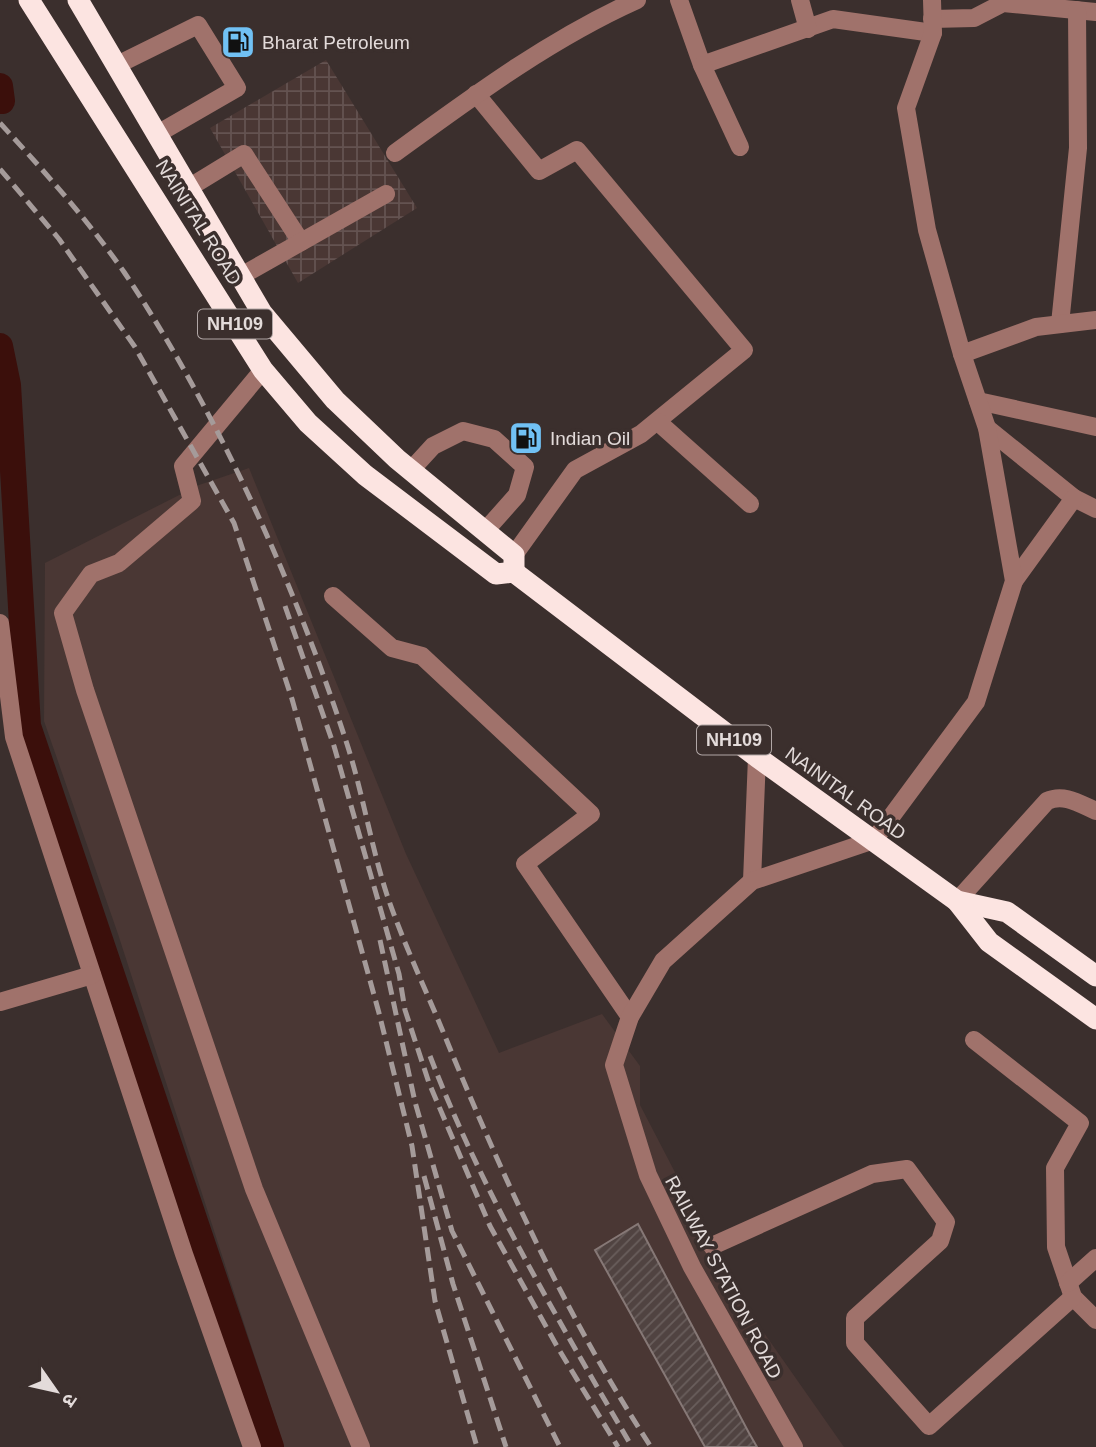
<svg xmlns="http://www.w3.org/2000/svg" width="1096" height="1447" font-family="Helvetica,'Noto Sans Devanagari',sans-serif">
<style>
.built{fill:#4a3734}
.industrial{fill:url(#industrial-grid)}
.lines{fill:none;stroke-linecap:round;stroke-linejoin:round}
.canal{stroke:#3b0f0b;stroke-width:26}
.building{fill:url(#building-hatch);stroke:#867876;stroke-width:2}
.minor{stroke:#a0726b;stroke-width:18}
.highway{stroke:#fce4e1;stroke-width:21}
.rail{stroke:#a59b9a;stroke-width:5;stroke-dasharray:14 7;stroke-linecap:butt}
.labels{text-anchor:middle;stroke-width:7;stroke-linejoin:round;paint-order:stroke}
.shield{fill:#3b2f2d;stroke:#b1a7a6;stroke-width:2}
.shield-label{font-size:18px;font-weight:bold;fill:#e3dbda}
.poi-label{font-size:19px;fill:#e3dbda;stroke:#3b2f2d;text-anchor:start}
.street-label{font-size:19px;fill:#e3dbda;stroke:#3b2f2d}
</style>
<defs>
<pattern id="industrial-grid" width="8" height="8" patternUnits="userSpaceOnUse" patternTransform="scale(1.75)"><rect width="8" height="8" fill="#4a3734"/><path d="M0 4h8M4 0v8" fill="none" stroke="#645351"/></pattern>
<pattern id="building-hatch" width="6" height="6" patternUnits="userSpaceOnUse" patternTransform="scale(1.75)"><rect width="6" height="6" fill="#504341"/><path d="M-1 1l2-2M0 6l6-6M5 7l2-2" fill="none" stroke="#695e5c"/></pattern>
</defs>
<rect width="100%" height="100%" fill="#3b2f2d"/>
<path class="built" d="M249 468 406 854 499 1053 602 1014 640 1066V1105L743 1303 844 1447H284L118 934 44 721 45 563 199 485Z"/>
<path class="industrial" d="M326 60 417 208 298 283 210 128Z"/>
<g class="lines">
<g class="canal">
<path d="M0 86 2 101"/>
<path d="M0 346 8 385 28 726 271 1447"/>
</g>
</g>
<path class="building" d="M638 1224 749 1433 757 1447H705L595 1250Z"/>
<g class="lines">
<g class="minor">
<path d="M679 0 702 65 833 19 933 33"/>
<path d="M800 0 808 29"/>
<path d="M932 19 974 18 1003 3 1096 12"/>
<path d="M117 65 198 25 237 88 159 133"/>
<path d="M702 65 740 147"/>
<path d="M476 94 539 171 577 150 744 350 641 434 575 470 514 555"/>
<path d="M395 153C472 97 550 39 637 0"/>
<path d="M190 187 244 154 301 242"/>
<path d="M241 276 386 194"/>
<path d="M1060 324 1078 148 1077 10"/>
<path d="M962 354 1036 327 1096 320"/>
<path d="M263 370 183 466 192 501 119 563 91 574 63 613 85 690 254 1189 361 1447"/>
<path d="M978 401 1096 427"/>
<path d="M658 422 750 504"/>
<path d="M987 428 1074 498 1096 509"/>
<path d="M411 470 433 446 463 431 494 439 525 467 517 495 485 531"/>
<path d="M1014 581 1074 498"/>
<path d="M333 596 392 648 422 656 591 814 525 864 630 1017"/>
<path d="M0 623 14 737 184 1254 252 1447"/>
<path d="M752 881 757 757"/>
<path d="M957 901 1047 801C1064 793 1080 804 1096 811"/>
<path d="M0 1002 92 975"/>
<path d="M974 1040 1080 1123 1055 1168 1056 1247 1073 1297 1096 1320"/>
<path d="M712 1246 872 1174 907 1169 946 1222 940 1241 855 1318V1343L929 1426 1073 1297"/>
<path d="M1068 1283 1096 1258"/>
<path d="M794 1447 692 1267 648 1175 614 1065 630 1017 663 961 752 881 874 840 976 702 1014 581 987 428 962 354 927 230 906 108 933 33 932 0"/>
</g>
<g class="highway">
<path d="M29 0 263 370 308 423 365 475 496 574 514 572 757 757 957 901 1007 912 1096 976"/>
<path d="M78 0 262 313 335 400 397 459 514 555V572"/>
<path d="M957 901 989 942 1096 1019"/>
</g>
<g class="rail">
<path d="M0 123C44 171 87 219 124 272 217 411 295 584 347 744 363 794 371 846 387 895 403 942 425 988 444 1034 502 1176 567 1318 651 1447"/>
<path d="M0 169 59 239 135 347 234 523 292 699 379 1013 412 1146 435 1301 477 1447"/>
<path d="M285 606 334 746 399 974 405 1010 429 1083 490 1226 558 1348 618 1447"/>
<path d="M380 940 415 1102 452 1231 560 1447"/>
<path d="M430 1056C482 1192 559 1321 632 1447"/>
<path d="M424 1176 453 1284 506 1447"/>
</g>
</g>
<defs>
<g id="fuel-square" transform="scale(1.75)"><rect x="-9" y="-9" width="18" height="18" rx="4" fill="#71c1f4" stroke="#3b2f2d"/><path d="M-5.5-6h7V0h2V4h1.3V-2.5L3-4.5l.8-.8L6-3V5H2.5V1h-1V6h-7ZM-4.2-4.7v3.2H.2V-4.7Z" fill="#111"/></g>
</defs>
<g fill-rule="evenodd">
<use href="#fuel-square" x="238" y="42"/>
<use href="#fuel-square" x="526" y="438"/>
</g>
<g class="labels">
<g class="shield">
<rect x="198" y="309.5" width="74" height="29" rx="5"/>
<rect x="697" y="725.5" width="74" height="29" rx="5"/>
</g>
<g class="shield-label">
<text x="235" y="330">NH109</text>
<text x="734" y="746">NH109</text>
</g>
<g class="poi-label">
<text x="262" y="49">Bharat Petroleum</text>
<text x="550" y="445">Indian Oil</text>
</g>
<g class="street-label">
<text transform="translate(199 222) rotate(58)" y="7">NAINITAL ROAD</text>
<text transform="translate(846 793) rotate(36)" y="7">NAINITAL ROAD</text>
<text transform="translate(724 1277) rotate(62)" y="7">RAILWAY STATION ROAD</text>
</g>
</g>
<g transform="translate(56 1391) rotate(124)" stroke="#3b2f2d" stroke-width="5" paint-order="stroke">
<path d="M0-5L12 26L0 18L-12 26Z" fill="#e3dbda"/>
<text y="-10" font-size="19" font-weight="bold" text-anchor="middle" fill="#e3dbda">उ</text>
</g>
</svg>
